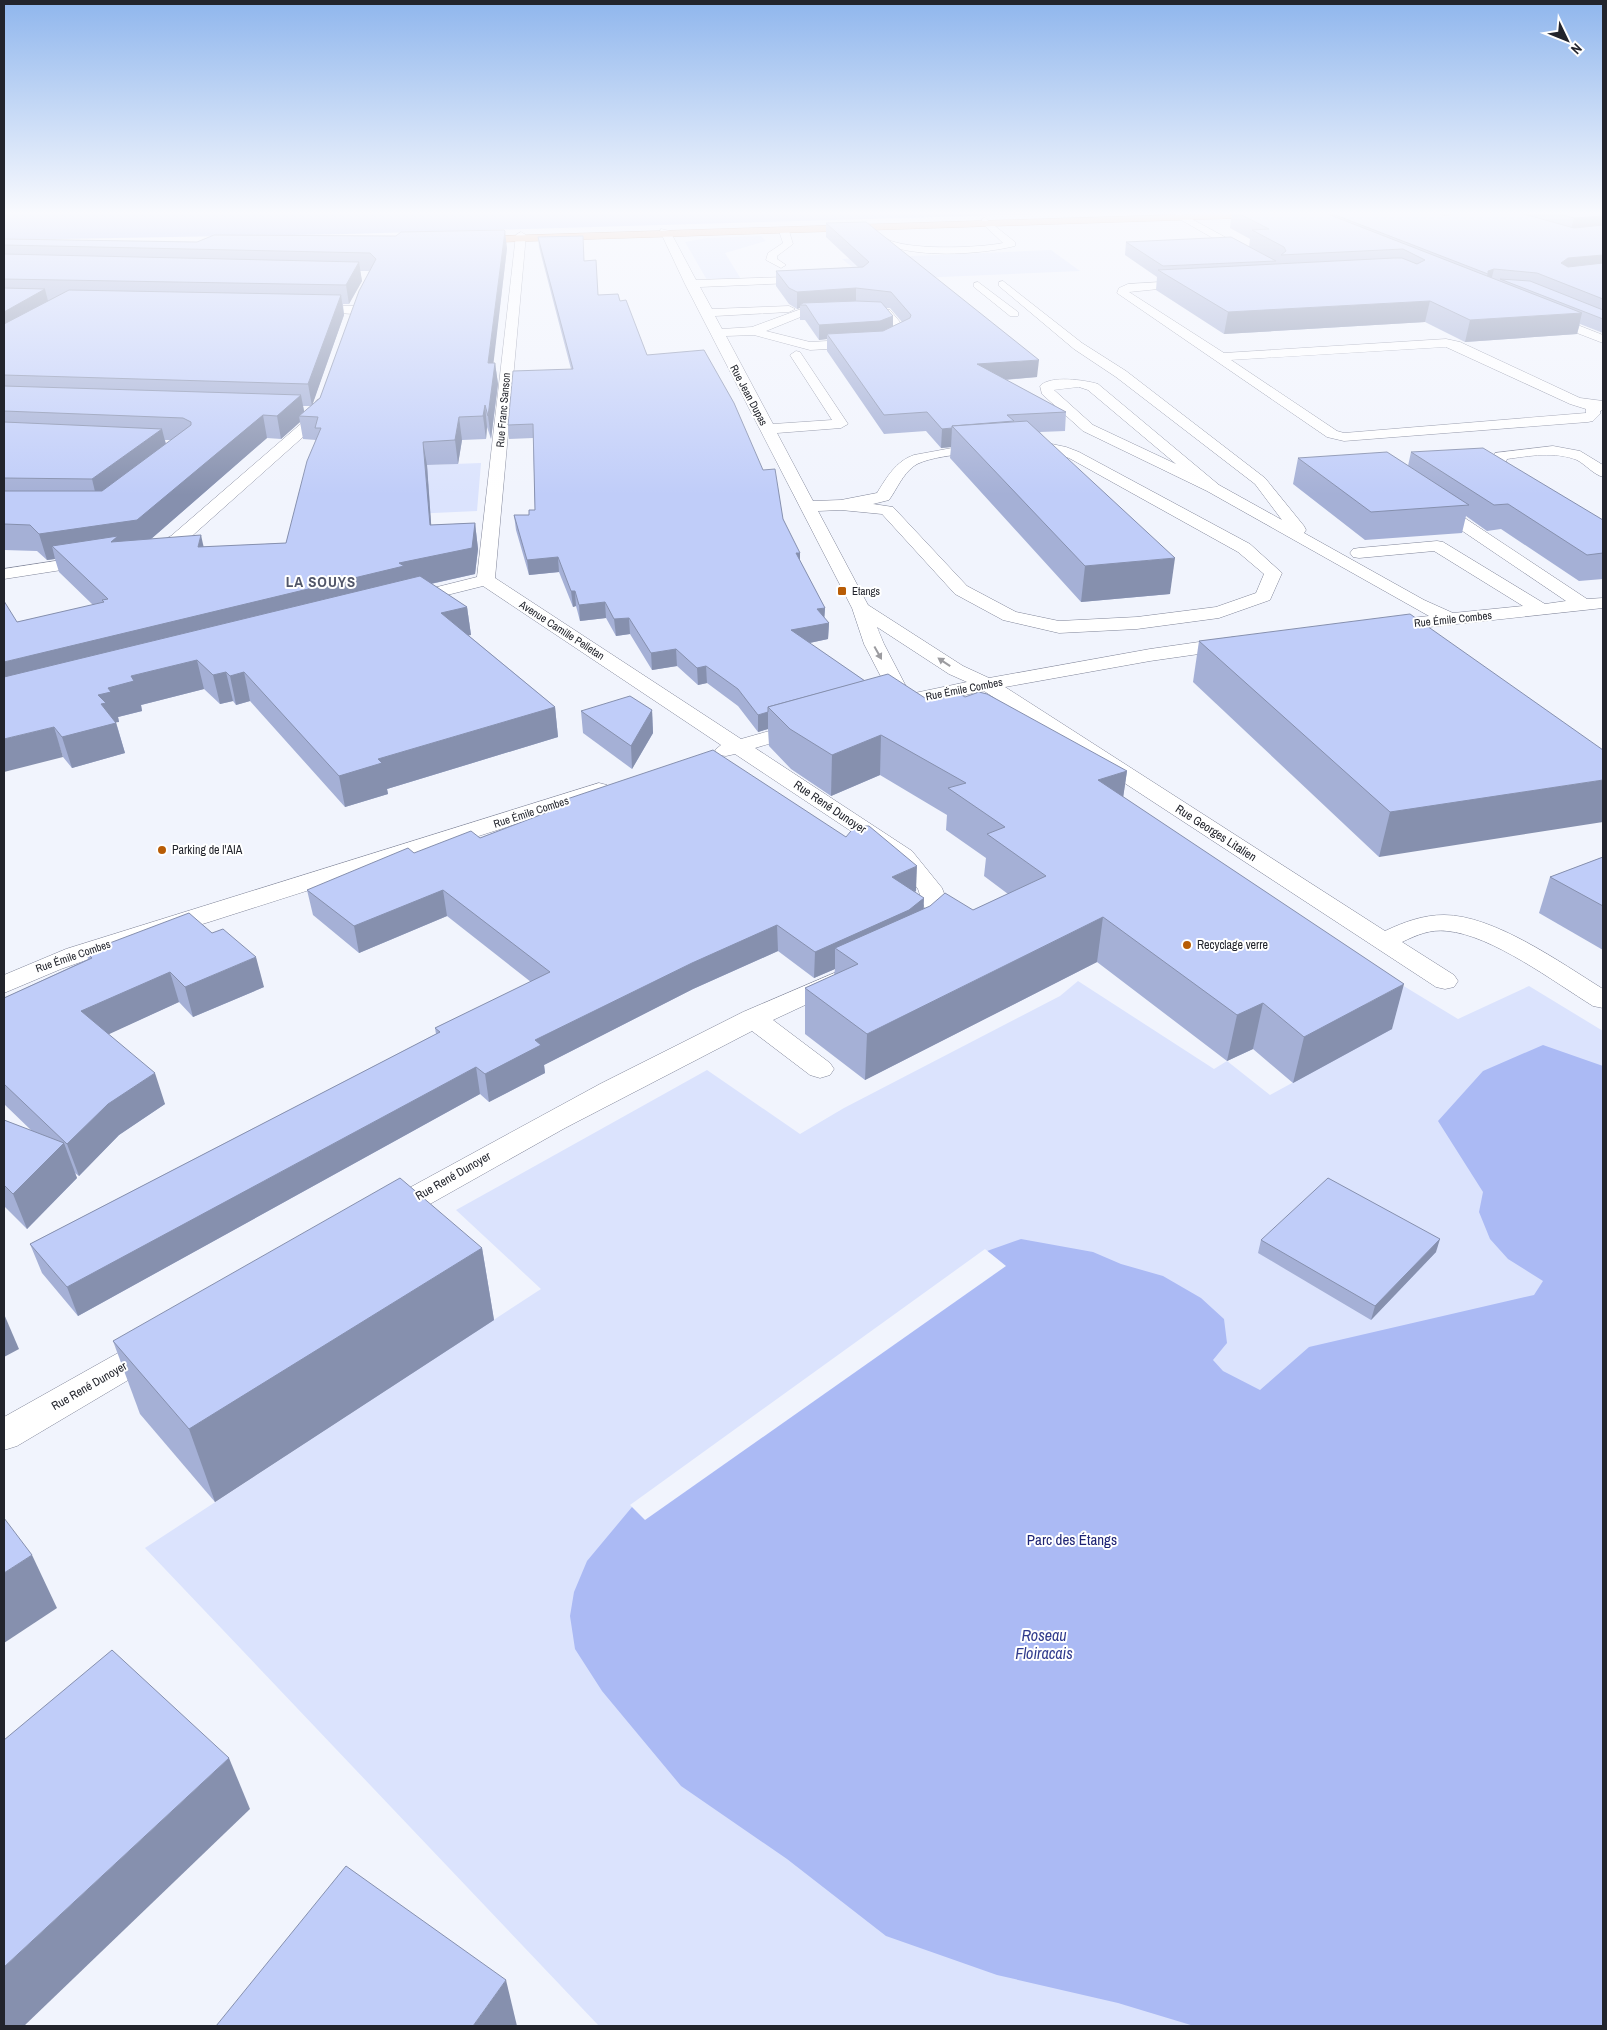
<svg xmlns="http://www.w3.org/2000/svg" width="1607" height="2030" font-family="'Archivo Narrow',sans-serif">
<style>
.green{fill:#dbe3fd}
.water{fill:#abbaf4}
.pier{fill:#f1f4fd}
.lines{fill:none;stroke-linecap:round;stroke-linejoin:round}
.minor-casing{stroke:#808599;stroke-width:1}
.major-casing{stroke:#9e6238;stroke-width:1}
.minor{fill:#fff;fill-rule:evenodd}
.major{fill:#edb58c;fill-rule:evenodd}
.wall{fill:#a5b0d6;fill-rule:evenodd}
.shaded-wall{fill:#8690ae}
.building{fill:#c0cdf9;stroke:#8690ae}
.oneway{fill:#9c9ca0}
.poi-dot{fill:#b85c05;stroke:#fff;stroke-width:2}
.labels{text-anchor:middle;stroke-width:4;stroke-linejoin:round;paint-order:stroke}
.far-street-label{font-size:11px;fill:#22242c;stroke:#fff}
.far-poi-label{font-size:11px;fill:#22242c;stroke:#fff;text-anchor:start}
.street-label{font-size:12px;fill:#22242c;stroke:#fff}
.poi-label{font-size:12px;fill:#22242c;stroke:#fff;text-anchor:start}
.far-district-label{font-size:15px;font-weight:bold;letter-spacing:1px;fill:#515669;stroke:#fff}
.near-park-label{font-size:15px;fill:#1f2575;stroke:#fff}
.near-water-label{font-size:16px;font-style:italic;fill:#303b8d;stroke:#fff}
</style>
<rect width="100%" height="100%" fill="#f1f4fd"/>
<g class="green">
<path d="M761 236 766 241 725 253 741 279 707 280 685 242 707 238Z"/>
<path d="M1051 250 1080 271 869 280 842 259Z"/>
<path d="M481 463 477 511 304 519 318 469Z"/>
<path d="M1078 981 1214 1069 1227 1061 1270 1095 1391 1029 1402 985 1458 1019 1529 986 1603 1031V2026H599L145 1548 541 1289 456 1210 707 1070 800 1134 844 1108 1060 996Z"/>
</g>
<g class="water">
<path d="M4 211H1147L348 234 4 240Z"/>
<path d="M1543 1045 1603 1066V2026H1194L1118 2003 997 1975 886 1936 787 1859 681 1786 602 1691 575 1649 570 1616 574 1592 587 1561 632 1507 987 1251 1021 1239 1093 1252 1121 1264 1163 1276 1201 1298 1224 1319 1227 1343 1213 1360 1223 1371 1260 1390 1309 1347 1534 1295 1543 1281 1508 1259 1490 1239 1479 1212 1483 1192 1438 1121 1483 1071Z"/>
</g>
<path class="pier" d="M985 1249 1006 1266 645 1520 630 1505Z"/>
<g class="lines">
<g class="minor-casing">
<g id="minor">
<path d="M1179 212 1254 253 1255 255 1254 257H1246L1176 217V213Z"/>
<path d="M985 218 1015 242V246C974 256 886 262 857 226L865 224C874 231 881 237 891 241 917 250 977 248 1003 243L982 223V219Z"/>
<path d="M784 228 789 231 793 244 777 256V259L786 265 781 268 766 260 768 253 783 243 779 231Z"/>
<path d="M661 229 670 231 696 280 815 276 820 279 815 282 700 287 712 309 789 306 795 309 789 312 715 316 722 329 752 327 801 309 856 306 890 310 909 333 882 346 810 350 754 335 726 336 773 424 832 420 790 355 796 351 800 352 848 424 841 428 777 433 813 501 841 500 877 493C887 477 896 461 914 455L952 448 1011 442H1042L1066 447 1079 452 1250 544 1282 573 1270 600 1219 618 1137 629 1059 633 1003 620 955 594 882 514 841 510 818 511 868 605 963 666 989 678 1150 649 1234 637 1241 639 1244 643 1241 647 1234 649 1150 661 1005 687 1385 931C1404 922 1423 915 1444 915 1494 915 1561 963 1603 989V1008L1593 1006C1554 982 1492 935 1447 931 1430 929 1417 935 1402 942L1454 975 1458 981 1454 987 1445 989 1436 987 984 691 885 711 878 709 875 705 878 701 892 698 864 644 852 608 685 284 660 231ZM856 314 882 315 896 332 880 338 810 342 766 331 803 316ZM1026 450 1047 451 1069 458 1238 552 1264 574 1256 593 1216 607 1137 617 1059 621 1016 612 967 586 893 507 873 504 889 500C897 489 902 475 914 466 932 453 1002 451 1026 450ZM877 627 949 674 967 682 910 694 884 644Z"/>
<path d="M521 232 526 235 495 578 741 739 805 721 812 723 816 727 812 731 755 748 912 851 942 888 955 923C946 936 936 942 921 938L917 933 929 921 918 889 896 861 735 754 726 756 718 755 715 750 721 745 483 586 407 605 401 604 398 600 401 596 477 577 516 235Z"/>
<path d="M1194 280 1198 281V285L1129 292 1224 353 1446 339 1460 342 1580 398 1603 401V410L1600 411V414L1593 421 1588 422 1344 441 1327 437 1117 293 1119 288 1128 284ZM1446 347 1570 404 1586 409V413L1344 433 1337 431 1231 360Z"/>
<path d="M1003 281 1082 343 1126 371 1265 478 1304 526 1306 530 1304 533 1424 600 1453 613 1523 606 1434 551 1359 558 1353 557 1350 553 1353 549 1359 548 1437 541 1443 542 1545 604 1566 601 1427 507 1425 504 1427 501H1439L1587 599 1603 598V608L1383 632 1376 630 1374 626 1376 622 1429 616 1207 491 1083 431 1042 394 1040 386C1050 375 1085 380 1098 384L1219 485 1282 520 1255 484 1116 377 1074 349 999 286V282ZM1079 387 1088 390 1176 464 1093 425 1054 390Z"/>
<path d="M978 282 1018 312V316H1010L974 287V283Z"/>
<path d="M306 306H354L360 310 354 314 302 311 300 309Z"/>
<path d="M1542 311 1603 335V343L1538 318 1536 315Z"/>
<path d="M323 397 330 401 322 420 183 544C170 550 155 559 140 556L137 552 140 548 152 546 171 536 311 415 316 401Z"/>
<path d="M1553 446 1580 451 1603 465V477C1593 474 1586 465 1577 460 1555 451 1529 456 1507 459L1506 462 1532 482 1524 487 1519 485 1490 463 1495 453Z"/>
<path d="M94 555 100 556 103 560 100 564 4 579V569Z"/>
<path d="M599 783 607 785 610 790 607 795 209 922 109 952 61 969 4 993V975L66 949Z"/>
<path d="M839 971 848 973 852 979 848 985 773 1020 830 1063 834 1069 830 1075 820 1078 810 1075 752 1031 565 1128 398 1222 387 1225 376 1222 371 1214 376 1206 600 1084 743 1012Z"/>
<path d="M155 1335 167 1339 172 1348 167 1357 17 1446 4 1450V1417L143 1339Z"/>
</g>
</g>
<g class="major-casing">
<path id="major" d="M1268 212 1271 213V217L469 243 464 240 469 237Z"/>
</g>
<use href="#minor" class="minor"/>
<use href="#major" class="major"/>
</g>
<g class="wall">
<path d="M1232 211H1603V333L1580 324 1577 334 1465 342 1425 322 1224 334 1156 290 1157 277 1125 255 1126 242 1249 247 1250 239 1230 228Z"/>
<path d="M826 223 1037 377 1006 380 1066 412 1065 431 1040 432 1170 594 1081 602 950 458 951 447 941 448 926 431 884 434 827 351V339L819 340 805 320H800V308L797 309 789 304 776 286V271L858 267 826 237ZM886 308H890L902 322 893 326Z"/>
<path d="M538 237 584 261 598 295 620 301 647 355 783 519 800 561 825 608 824 618 829 623 828 639 809 643 865 681 925 698 965 697 1127 771 1123 797 1392 1029 1293 1083 1253 1049 1227 1061 1097 962 865 1080 805 1034V988L834 975 835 969 814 978 778 951 693 989 544 1065 545 1073 489 1102 480 1094 78 1316 42 1273 30 1244 436 1034 435 1028 531 982 447 916 359 953 313 915 307 890 414 853 480 838 565 806 564 800 916 891 915 892 924 908 973 910 1008 894 984 876 986 858 946 830 947 815 880 775 831 796 791 769 769 746 768 729 758 732 738 706 707 683 698 685 677 666 652 670 630 634 616 636 606 618 580 621 576 606 573 607 559 572 529 575 516 530 514 515H529L535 510 533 438 509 439 508 425 571 369 539 247Z"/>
<path d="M4 239 507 248 493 363H495L498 384 491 439 487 427 486 439 462 440 458 464 427 465 431 525 475 523 478 549 475 574 431 584 467 607 471 635H468L555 707 558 737 387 789 388 794 345 807 250 701 236 705 233 701 220 704 204 689 141 705 142 711 118 717 119 722H116L125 753 72 768 63 757 17 622 93 605 59 572 55 559 47 560 37 551 4 550ZM360 271H369L320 398 312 405 344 315 343 304H349L362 281ZM303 406H311L304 412ZM300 422 303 439 316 440 286 543 204 547 151 539 267 438 281 439ZM165 440H171L166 444Z"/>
<path d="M1411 452 1603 520V579L1579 581 1501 529 1487 531 1466 516 1462 533 1365 540 1293 484 1298 458 1408 466Z"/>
<path d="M1199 641 1603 750 1379 857 1193 682Z"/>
<path d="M652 710 653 733 632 769 583 733 581 711Z"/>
<path d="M1603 857V950L1539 913 1550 877Z"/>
<path d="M86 952 264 987 193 1017 179 1002 108 1034 165 1104 119 1135 79 1176 75 1173 77 1178 27 1229 4 1206V1120L32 1131 4 1104V998L88 959Z"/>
<path d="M1261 1240 1436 1252 1371 1320 1258 1253Z"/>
<path d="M482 1248 494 1320 215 1502 140 1414 113 1341Z"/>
</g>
<g class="shaded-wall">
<path d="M1603 216V226L1571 229 1574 218Z"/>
<path d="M505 231 507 248 491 384 488 363Z"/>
<path d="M1603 255V265L1558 275 1561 263 1568 258Z"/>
<path d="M359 262 362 281 349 304 346 285Z"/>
<path d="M1494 269 1491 281 1486 283 1488 271Z"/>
<path d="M856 288V304L800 305V308L797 309V292Z"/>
<path d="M45 289 50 309 4 335V312Z"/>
<path d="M341 295 344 315 312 406 308 384Z"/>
<path d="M1430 301 1425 322 1224 334 1228 312Z"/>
<path d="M1582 313 1577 334 1465 342 1470 320Z"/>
<path d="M893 316V331L827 334V339L819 340V325Z"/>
<path d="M1039 360 1037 377 976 382 977 364Z"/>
<path d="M495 363 498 384 491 439 488 416Z"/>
<path d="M301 395 305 416H299L300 422 281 439 277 416Z"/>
<path d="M485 405 487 427 486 439 483 416Z"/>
<path d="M263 415 267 438 143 546H52L55 559 47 560 39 534Z"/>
<path d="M459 417 462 440 458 464 455 440Z"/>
<path d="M952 428 951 447 941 448 942 429Z"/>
<path d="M162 429 168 453 98 504 92 479Z"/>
<path d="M423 442 427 465 433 550 430 525Z"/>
<path d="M475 523 478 549 475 574 407 589 4 693V662L399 563Z"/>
<path d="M201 535 207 562 198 547Z"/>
<path d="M796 553H800V568Z"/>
<path d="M558 557 559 572 529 575 527 560Z"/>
<path d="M1175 558 1170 594 1081 602 1085 566Z"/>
<path d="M571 591H575L576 606 573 607Z"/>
<path d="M605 602 606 618 580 621 579 605Z"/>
<path d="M467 607 471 635 445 641 441 613Z"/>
<path d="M825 608 824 624 829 623 828 639 791 647V630L817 609Z"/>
<path d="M629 618 630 634 616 636 614 619Z"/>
<path d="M676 649 677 666 652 670 651 653Z"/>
<path d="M197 660 204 689 141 705 142 711 118 717 119 722 111 723H116L125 753 72 768 62 737 98 695 108 688 131 676Z"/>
<path d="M706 666 707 683 698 685 697 668Z"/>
<path d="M226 672 233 701 220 704 213 675Z"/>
<path d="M244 672 250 701 236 705 230 676Z"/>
<path d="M555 707 558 737 387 789 388 794 345 807 339 776 378 759Z"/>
<path d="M652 710 653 733 632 769 631 746Z"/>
<path d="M768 712V729L758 732V715Z"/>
<path d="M54 727 63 757 4 772V739Z"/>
<path d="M881 735 880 775 831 796 832 755Z"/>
<path d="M1127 771 1121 812 1098 780Z"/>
<path d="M1603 780V822L1379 857 1390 812Z"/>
<path d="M917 866 916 891 891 903 892 877Z"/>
<path d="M443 890 447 916 359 953 354 926Z"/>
<path d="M924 898 923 924 835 948V969L814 978 815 952Z"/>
<path d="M1103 917 1097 962 865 1080 867 1034Z"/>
<path d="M777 925 778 951 693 989 544 1065 545 1073 489 1102 485 1074 535 1040 692 963Z"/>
<path d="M256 957 264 987 193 1017 185 987Z"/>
<path d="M170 972 179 1002 92 1042 81 1011Z"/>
<path d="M1404 984 1392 1029 1293 1083 1304 1037Z"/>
<path d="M1263 1003 1253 1049 1227 1061 1237 1015Z"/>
<path d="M476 1067 480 1094 78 1316 67 1287Z"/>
<path d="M155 1073 165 1104 119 1135 79 1176 67 1144 108 1104Z"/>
<path d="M64 1143 77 1178 27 1229 13 1194Z"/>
<path d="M1440 1239 1436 1252 1371 1320 1375 1306Z"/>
<path d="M482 1248 494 1320 215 1502 189 1429Z"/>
<path d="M4 1314 19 1349 4 1357Z"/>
<path d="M32 1555 57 1608 4 1643V1573Z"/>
<path d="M229 1758 250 1809 24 2026H4V1967Z"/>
<path d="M506 1980 517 2026H473Z"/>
</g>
<g class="building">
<path d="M1234 211H1320L1582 313 1470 320 1430 301 1228 312 1158 270 1394 258H1402L1417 264 1425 260 1403 249 1281 255 1286 251 1284 247 1252 230 1269 229Z"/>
<path d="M1325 211H1432L1446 216 1455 212 1453 211H1513L1574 228 1603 225V255L1568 258 1561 263 1568 267 1603 263V299L1537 273 1494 269 1488 271V274Z"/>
<path d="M1547 211H1603V216L1574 218Z"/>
<path d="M866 222 1039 360 977 364 1066 412 1007 415 1014 421 952 426V428L942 429 927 412 884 415 827 334 883 331 910 318 911 315 891 292 856 288 797 292 789 288 776 271 863 267 869 262 826 223Z"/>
<path d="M504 230 505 231 488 363H495L488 416 485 405 483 416 459 417 455 440 423 442 430 525 475 523 472 548 399 563 404 566 4 662V601L17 622 104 602 102 600 108 599 52 546 118 536 111 542 201 535 198 547 286 543 307 461 321 428H315L318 417 299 416 320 398 359 291 376 259 370 253 4 245V239L197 242 214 235 396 236 401 232Z"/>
<path d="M583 236 584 261 596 260 598 295 618 294 620 301 626 300 647 355 704 350 734 403 763 470 775 469 783 519 800 553H796L825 608 817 609 829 623 791 630 865 681 768 707V712L758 715 738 689 706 666 697 668 676 649 651 653 629 618 614 619 605 602 579 605 575 591H571L558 557 527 560 514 515H529V510H535L533 424 508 425 513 371 573 369 538 237Z"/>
<path d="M1231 237 1276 261 1163 266 1126 242Z"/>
<path d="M4 254 359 262 346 285 4 279Z"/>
<path d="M1500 279 1530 281 1603 310V319Z"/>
<path d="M4 288 45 289 4 312Z"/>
<path d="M69 290 341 295 308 384 4 375V324Z"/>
<path d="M856 301 881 302 893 316 880 321 819 325 806 305H800L803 303Z"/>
<path d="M4 386 301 395 277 416 263 415 137 520 39 534 30 525 4 524V491H102L191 425V422L183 418 4 411Z"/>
<path d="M1027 421 1175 558 1085 566 952 426Z"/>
<path d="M4 422 162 429 92 479 4 478Z"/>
<path d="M1483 448 1603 520V553L1587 555 1508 504 1494 505 1411 452Z"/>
<path d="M1387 452 1469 505 1371 512 1298 458Z"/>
<path d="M420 576 467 607 441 613 555 707 378 759 382 763 339 776 244 672 230 676 226 672 213 675 197 660 131 676 134 681 108 688 111 692 98 695 106 703 101 704 116 723 62 737 54 727 4 739V677Z"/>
<path d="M1410 614 1603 750V780L1390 812 1199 641Z"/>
<path d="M888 674 925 698 951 689 965 697 979 692 987 694 1127 771 1098 780 1404 984 1304 1037 1263 1003 1237 1015 1103 917 867 1034 805 988 858 964 835 948 930 906 945 893 973 910 1046 876 987 834 1005 827 948 788 966 783 881 735 832 755 790 729 768 707Z"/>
<path d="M630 696 652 710 631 746 581 711Z"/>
<path d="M713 750 846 837 855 826H869L917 866 892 877 924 898 909 910 815 952 777 925 692 963 535 1040 541 1045 485 1074 476 1067 67 1287 30 1244 440 1032 435 1028 550 972 443 890 354 926 307 890 408 848 414 853 471 831 480 838 569 804 564 800Z"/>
<path d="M1603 857V906L1550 877Z"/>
<path d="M189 913 212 933 223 929 256 957 185 987 170 972 81 1011 155 1073 108 1104 67 1144 4 1084V998L92 958 86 952Z"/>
<path d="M4 1120 64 1143 13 1194 4 1185Z"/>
<path d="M400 1178 482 1248 189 1429 113 1341Z"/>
<path d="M1328 1178 1440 1239 1375 1306 1261 1240Z"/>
<path d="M4 1518 32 1555 4 1573Z"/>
<path d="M112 1650 229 1758 4 1967V1740Z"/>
<path d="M346 1866 506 1980 473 2026H216Z"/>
</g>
<defs><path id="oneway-solid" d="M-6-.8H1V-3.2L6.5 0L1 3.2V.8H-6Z" transform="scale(1.25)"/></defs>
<g class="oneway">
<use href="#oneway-solid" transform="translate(878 653) rotate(61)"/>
<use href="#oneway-solid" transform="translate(944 662) rotate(-146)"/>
</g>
<linearGradient id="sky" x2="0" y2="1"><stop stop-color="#8fb6ed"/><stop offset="0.43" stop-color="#f9fafe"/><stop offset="1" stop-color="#f9fafe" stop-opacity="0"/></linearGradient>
<rect width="1607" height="495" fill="url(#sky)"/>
<g class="poi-dot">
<rect x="837" y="586" width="10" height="10" rx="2.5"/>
<circle cx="162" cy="850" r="5"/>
<circle cx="1187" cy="945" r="5"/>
</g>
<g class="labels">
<g class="far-street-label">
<text transform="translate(749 395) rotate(62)" y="4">Rue Jean Dupas</text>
<text transform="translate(503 410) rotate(-85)" y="4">Rue Franc Sanson</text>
<text transform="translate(1453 619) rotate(-6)" y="4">Rue Émile Combes</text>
<text transform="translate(562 630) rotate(33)" y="4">Avenue Camille Pelletan</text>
<text transform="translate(964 689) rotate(-11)" y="4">Rue Émile Combes</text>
<text transform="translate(531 812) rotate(-18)" y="4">Rue Émile Combes</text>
<text transform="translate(73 956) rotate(-19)" y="4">Rue Émile Combes</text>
</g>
<g class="far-poi-label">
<text x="852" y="595">Etangs</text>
</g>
<g class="street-label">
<text transform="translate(830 807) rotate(34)" y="4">Rue René Dunoyer</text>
<text transform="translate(1216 833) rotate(33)" y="4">Rue Georges Litalien</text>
<text transform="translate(453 1176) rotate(-30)" y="4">Rue René Dunoyer</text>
<text transform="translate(89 1386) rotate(-30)" y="4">Rue René Dunoyer</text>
</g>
<g class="poi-label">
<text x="172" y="854">Parking de l'AIA</text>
<text x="1197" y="949">Recyclage verre</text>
</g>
<g class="far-district-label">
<text x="321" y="587">LA SOUYS</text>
</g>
<g class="near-park-label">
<text x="1072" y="1545">Parc des Étangs</text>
</g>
<g class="near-water-label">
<text x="1044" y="1641">Roseau<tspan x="1044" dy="18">Floiracais</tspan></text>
</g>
</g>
<rect width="1607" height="2030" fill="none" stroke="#22242c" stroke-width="10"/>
<g transform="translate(1567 40) rotate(133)" stroke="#ffffff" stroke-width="4" paint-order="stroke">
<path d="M0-4L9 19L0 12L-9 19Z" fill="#22242c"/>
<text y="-8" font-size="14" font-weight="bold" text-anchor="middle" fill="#22242c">N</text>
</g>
</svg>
